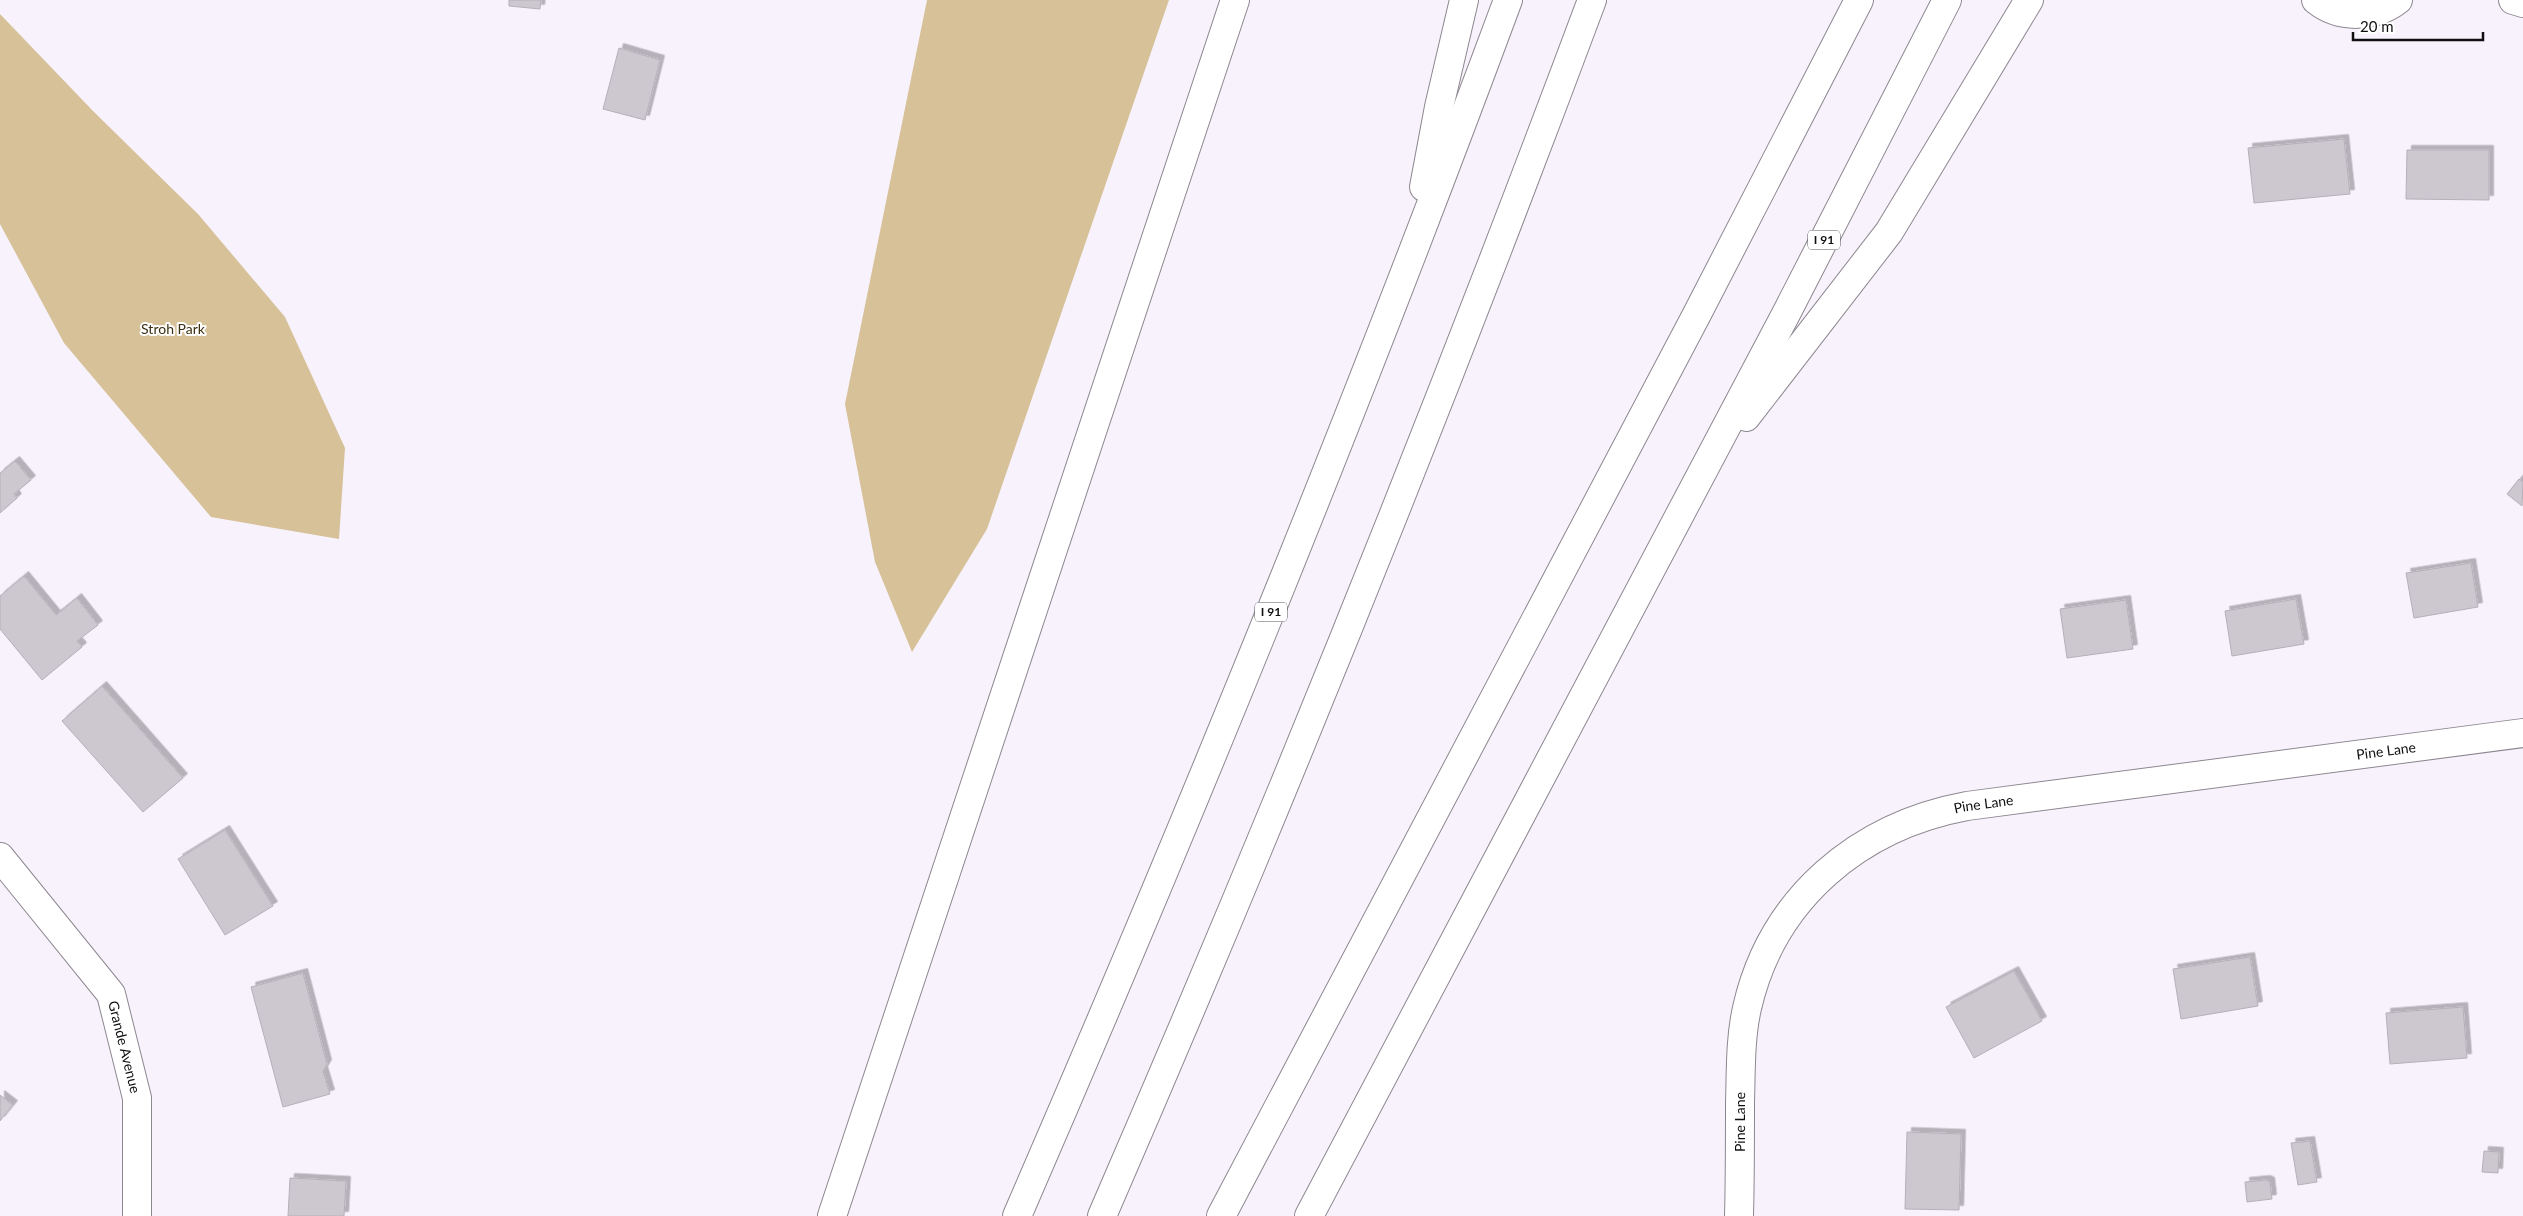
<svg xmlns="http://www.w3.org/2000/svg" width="2523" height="1216" font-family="Lato,sans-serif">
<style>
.green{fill:#d6c199}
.building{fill:#cdc7d0;stroke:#b5b0b8;filter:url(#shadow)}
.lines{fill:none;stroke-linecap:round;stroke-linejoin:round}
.minor-casing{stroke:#8d8790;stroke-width:30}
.highway-casing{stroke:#8d8790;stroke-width:30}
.minor{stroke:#fff;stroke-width:28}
.highway{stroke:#fff;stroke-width:28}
.labels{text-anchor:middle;stroke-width:4;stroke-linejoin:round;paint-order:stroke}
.shield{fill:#fff;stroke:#575658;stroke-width:1}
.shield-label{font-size:12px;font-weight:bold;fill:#0f0e11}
.park-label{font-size:14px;fill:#3c2f11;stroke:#fff}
.street-label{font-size:14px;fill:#0f0e11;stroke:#fff}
</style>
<defs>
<filter id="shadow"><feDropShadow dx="4.5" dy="-4.5" stdDeviation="0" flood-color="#0004"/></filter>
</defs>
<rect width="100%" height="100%" fill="#f8f2fc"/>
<g class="green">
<path d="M927 0H1169L987 529 912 652 875 562 845 404Z"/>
<path d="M0 14 94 112 198 214 285 317 345 448 339 539 211 517 64 343 0 224Z"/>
</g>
<g class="building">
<path d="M509 0H541L540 9 509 6Z"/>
<path d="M619 48 660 60 645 120 603 109Z"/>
<path d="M2344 139 2350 194 2254 203 2248 148Z"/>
<path d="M2407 150H2489V200L2406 199Z"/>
<path d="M15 461 31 480 14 494 17 498 0 513V473Z"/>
<path d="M2519 479 2523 482 2522 506 2507 494Z"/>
<path d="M2471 563 2478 607 2414 618 2406 573Z"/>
<path d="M24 576 56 615 77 598 98 625 77 641 82 647 42 680 0 629V596Z"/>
<path d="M2296 599 2304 644 2232 656 2225 611Z"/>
<path d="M2126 600 2133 649 2067 658 2060 609Z"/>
<path d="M102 686 183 778 143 812 62 721Z"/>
<path d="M225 830 273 906 225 935 178 859Z"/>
<path d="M2250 957 2258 1006 2181 1019 2173 969Z"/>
<path d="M2014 971 2042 1021 1974 1058 1946 1007Z"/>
<path d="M303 973 327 1064 323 1071 330 1094 283 1107 251 987Z"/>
<path d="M2463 1007 2467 1058 2390 1064 2386 1013Z"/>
<path d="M0 1095 13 1105 0 1121Z"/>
<path d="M1907 1132 1961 1134 1959 1210 1905 1209Z"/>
<path d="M2310 1141 2317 1182 2298 1185 2291 1143Z"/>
<path d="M2484 1151 2499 1152 2498 1173 2482 1172Z"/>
<path d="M290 1178 346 1181 344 1216H288Z"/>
<path d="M2266 1180 2270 1182 2272 1199 2247 1202 2245 1182Z"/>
</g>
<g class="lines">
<g class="minor-casing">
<g id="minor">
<path d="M2316 0C2339 19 2375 18 2398 0"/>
<path d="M2513 0 2523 3"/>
<path id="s1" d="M0 857 111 994 137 1098V1216"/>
<path id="s2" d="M1739 1216C1740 1178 1740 1140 1740 1102 1741 1071 1740 1039 1747 1008 1772 898 1859 826 1967 806L2523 733"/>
</g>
</g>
<g class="highway-casing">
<g id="highway">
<path d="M1424 187 1439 107 1464 0"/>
<path d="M1746 417 1889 232 2029 0"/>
<path d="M832 1216 1235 0"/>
<path d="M1017 1216C1191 815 1356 410 1508 0"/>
<path d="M1102 1216C1276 815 1439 410 1592 0"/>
<path d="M1221 1216 1696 316 1859 0"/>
<path d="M1309 1216 1787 312 1947 0"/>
</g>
</g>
<use href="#minor" class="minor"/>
<use href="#highway" class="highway"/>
</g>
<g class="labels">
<g class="shield">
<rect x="1808" y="230.5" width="32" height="19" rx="4"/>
<rect x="1255" y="602.5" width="32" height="19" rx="4"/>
</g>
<g class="shield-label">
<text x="1824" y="244">I 91</text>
<text x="1271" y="616">I 91</text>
</g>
<g class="park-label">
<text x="173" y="334">Stroh Park</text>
</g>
<g class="street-label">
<text dy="5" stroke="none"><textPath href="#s2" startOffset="948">Pine Lane</textPath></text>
<text dy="5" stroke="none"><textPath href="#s2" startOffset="542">Pine Lane</textPath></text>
<text dy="5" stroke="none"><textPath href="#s1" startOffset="231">Grande Avenue</textPath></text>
<text dy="5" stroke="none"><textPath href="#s2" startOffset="94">Pine Lane</textPath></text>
</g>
</g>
<path d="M2353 32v8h130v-8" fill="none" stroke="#0f0e11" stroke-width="2.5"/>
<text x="2360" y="32" font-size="15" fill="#0f0e11" stroke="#ffffff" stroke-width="4" paint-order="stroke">20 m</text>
</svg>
